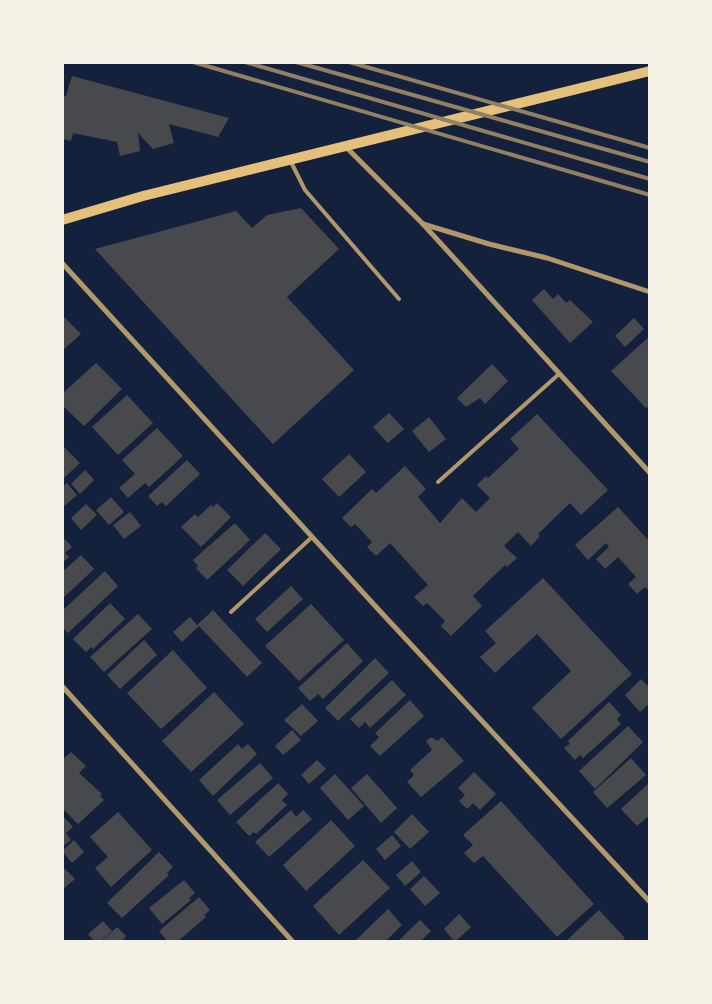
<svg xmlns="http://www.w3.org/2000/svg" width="712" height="1004" font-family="'Space Grotesk',sans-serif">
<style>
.building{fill:#48494c}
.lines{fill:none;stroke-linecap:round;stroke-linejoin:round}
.service{stroke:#b1986c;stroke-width:4}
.minor{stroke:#b1986c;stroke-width:5}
.secondary{stroke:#e5c07b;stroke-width:10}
.rail{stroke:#918062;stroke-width:4}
</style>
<rect width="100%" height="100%" fill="#14213d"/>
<g class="building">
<path d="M72 76 229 118 218 137 169 124 174 143 153 149 138 133 140 151 120 156 117 142 73 133 71 141 62 139V95L66 96Z"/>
<path d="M301 208 339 249 287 297 354 370 273 444 95 249 236 211 252 228 267 215Z"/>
<path d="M544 289 553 299 558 294 566 303 570 300 593 322 570 343 532 300Z"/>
<path d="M62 315 81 334 62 351Z"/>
<path d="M634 318 644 329 625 347 615 336Z"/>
<path d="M650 336V405L646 408 611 371Z"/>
<path d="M96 363 122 389 84 426 62 405V394Z"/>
<path d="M492 364 508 381 485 404 480 398 466 407 457 398Z"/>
<path d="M127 395 153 423 118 455 92 427Z"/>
<path d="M389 413 404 429 388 443 373 427Z"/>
<path d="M537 414 608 490 581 515 570 503 538 534 540 536 531 546 518 532 504 546 517 558 507 567 505 565 473 596 482 606 451 636 441 626 445 621 427 603 423 606 414 597 428 585 390 543 376 556 367 547 372 542 355 524 351 527 342 518 372 489 376 493 405 466 426 489 418 497 440 523 462 498 476 512 490 498 477 485 486 476 488 478 519 449 510 439Z"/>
<path d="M429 417 446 439 429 452 412 431Z"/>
<path d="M157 428 183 456 149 487 145 483 128 498 119 488 135 474 122 460Z"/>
<path d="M62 445 80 463 64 478 62 475Z"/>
<path d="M349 454 366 472 339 497 322 479Z"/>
<path d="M187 460 200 474 166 506 162 502 157 506 148 496Z"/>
<path d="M85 470 94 480 80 494 71 484Z"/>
<path d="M67 483 77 495 62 508V487Z"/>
<path d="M111 497 124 512 109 525 96 510Z"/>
<path d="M217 503 231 517 201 547 181 527 195 514 198 517 211 505 213 507Z"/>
<path d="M86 504 97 515 81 530 71 518Z"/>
<path d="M618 507 650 542V591L645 587 637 594 628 584 636 577 618 557 605 569 596 559 609 547 606 543 588 560 575 545Z"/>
<path d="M130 512 141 526 124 539 113 525Z"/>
<path d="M235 523 250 540 207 580 196 568 198 566 193 560Z"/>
<path d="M265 533 281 549 243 586 227 570Z"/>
<path d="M65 539 72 547 65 553 69 557 62 563V541Z"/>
<path d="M81 555 94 569 62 599V572Z"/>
<path d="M105 571 118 586 68 633 62 628V611Z"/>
<path d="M543 578 632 674 561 739 532 708 571 671 537 634 495 673 480 657 496 643 485 631Z"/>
<path d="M291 586 303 599 267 632 255 619Z"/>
<path d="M110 603 125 619 93 649 91 647 86 652 73 639Z"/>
<path d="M311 604 344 640 299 681 265 646Z"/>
<path d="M213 610 262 663 247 677 199 626 182 642 173 632 190 617 197 625Z"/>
<path d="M138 614 152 629 104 672 90 657Z"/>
<path d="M144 640 157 655 120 689 107 675Z"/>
<path d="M347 643 363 661 323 699 318 694 310 701 298 688Z"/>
<path d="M173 650 207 688 161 729 127 693Z"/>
<path d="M375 658 389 673 338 721 325 708Z"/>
<path d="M641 679 650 688V703L640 712 625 695Z"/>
<path d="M392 680 406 695 370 728 365 722 359 728 350 719Z"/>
<path d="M214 692 244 724 191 772 162 741Z"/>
<path d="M410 700 424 716 380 756 370 746 379 737 375 733Z"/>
<path d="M609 702 621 715 617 719 621 724 583 758 580 755 575 760 564 748 570 744 568 741Z"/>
<path d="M302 704 318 721 301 736 284 720Z"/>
<path d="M628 726 643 742 595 789 579 771Z"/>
<path d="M292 730 301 740 283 755 275 746Z"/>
<path d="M431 737 438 741 442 737 464 761 421 797 407 782 414 775 410 770 432 750 426 741Z"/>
<path d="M238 744 242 749 248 744 257 754 213 796 199 780Z"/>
<path d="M71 752 86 766 79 773 102 794 100 796 104 800 78 824 62 808V760Z"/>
<path d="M631 758 646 775 607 808 593 792Z"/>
<path d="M317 760 326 769 309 784 301 775Z"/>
<path d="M260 763 273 778 230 815 217 800Z"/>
<path d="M474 772 496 794 480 810 473 803 467 809 459 801 465 795 458 788Z"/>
<path d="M335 774 364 806 348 820 320 788Z"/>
<path d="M367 774 397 808 381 823 351 788Z"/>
<path d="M650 782V815L637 826 621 809Z"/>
<path d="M278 783 288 794 282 800 287 805 256 834 254 832 249 836 236 822Z"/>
<path d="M501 801 594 904 557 937 483 856 474 863 464 853 473 845 463 835Z"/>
<path d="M291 810 296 817 303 810 312 819 269 857 255 842Z"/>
<path d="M118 812 152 850 111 887 95 868 108 857 90 837Z"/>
<path d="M412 814 429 832 410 849 394 832Z"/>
<path d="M62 815 73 827 66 833 71 840 62 847Z"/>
<path d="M331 820 355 846 306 891 283 865Z"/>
<path d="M392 835 401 846 385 860 376 849Z"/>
<path d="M74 840 84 852 72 863 62 851Z"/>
<path d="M159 852 173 867 167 873 169 875 122 918 107 903Z"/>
<path d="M363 860 390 888 339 935 313 906Z"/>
<path d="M412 861 421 872 405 886 396 875Z"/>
<path d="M62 866 75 879 62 890Z"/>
<path d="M424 876 440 893 425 906 410 889Z"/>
<path d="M184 880 195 893 189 898 191 900 162 924 149 908Z"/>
<path d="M199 897 210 910 204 915 206 917 177 942H168L159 931Z"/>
<path d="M388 909 402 925 385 942H354Z"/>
<path d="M599 910 625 938 621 942H565Z"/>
<path d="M459 914 471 927 455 942 444 929Z"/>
<path d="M420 920 431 931 420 942H397Z"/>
<path d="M103 921 112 931 100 942H95L88 934Z"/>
<path d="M117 927 126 936 121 942H105L103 940Z"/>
</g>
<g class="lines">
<g class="service">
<path d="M290 160 305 190 399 299"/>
<path d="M438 482 559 374"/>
<path d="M231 612 312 537"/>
</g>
<g class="minor">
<path d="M345 146 423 224 650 473"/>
<path d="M423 224 489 244 547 258 650 292"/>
<path d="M62 263 378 609 650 902"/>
<path d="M62 686 293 942"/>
</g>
<path class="secondary" d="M62 220 143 196 650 71"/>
<g class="rail">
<path d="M193 62 650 195"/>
<path d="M245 62 650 179"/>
<path d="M296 62 650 162"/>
<path d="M349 62 650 148"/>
</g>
</g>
<rect width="712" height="1004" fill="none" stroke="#f6f1e7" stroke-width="128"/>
</svg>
